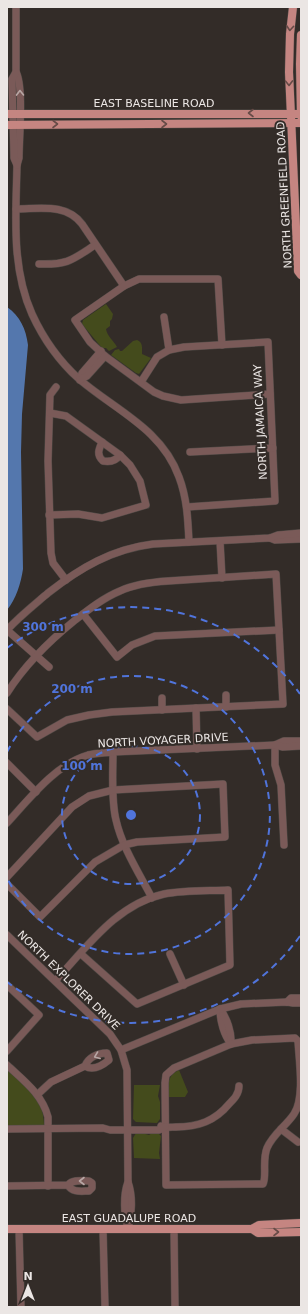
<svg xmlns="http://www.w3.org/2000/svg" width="308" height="1314" font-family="'DejaVu Sans',sans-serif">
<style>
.green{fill:#444b1c}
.water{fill:#5477ad}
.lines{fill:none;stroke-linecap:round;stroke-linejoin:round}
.minor-casing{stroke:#504a46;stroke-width:8}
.major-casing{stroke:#504a46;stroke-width:9}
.minor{stroke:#7a5a58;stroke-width:7}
.major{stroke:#c58581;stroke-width:8}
.oneway{stroke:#664b47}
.oneway2{stroke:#b8a7a5}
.ring{fill:none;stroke:#5074db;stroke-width:2;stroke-dasharray:7 5}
.labels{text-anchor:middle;stroke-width:4;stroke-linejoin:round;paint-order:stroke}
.street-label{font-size:11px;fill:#ebe6e4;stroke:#332c28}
.centre{fill:#5074db;stroke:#332c28;stroke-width:2}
.ring-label{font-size:12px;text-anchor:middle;font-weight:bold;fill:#5074db;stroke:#332c28;stroke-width:4;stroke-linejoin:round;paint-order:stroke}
</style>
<rect width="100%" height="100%" fill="#332c28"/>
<g class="green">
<path d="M106 304 113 314 112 319 110 321V326L106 329C107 336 114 341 117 347L109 351 106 348H102L82 324 83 320Z"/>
<path d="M137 340C143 342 142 348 142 354L151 358 139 374 136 373 111 355 115 350 119 349 120 351H122L133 341Z"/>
<path d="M7 1067C27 1086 44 1096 44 1126L7 1125Z"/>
<path d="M179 1070 188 1092 185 1097H169C169 1085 166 1076 179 1070Z"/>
<path d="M134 1085H160L158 1096 160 1102V1119L157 1123 136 1122 133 1119Z"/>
<path d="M136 1133H142L149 1135 152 1133H158L161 1136 159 1153 160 1159 134 1158 133 1138Z"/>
</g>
<path class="water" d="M7 307C20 316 26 329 28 345L22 414 21 452 23 569C21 583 16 599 7 610Z"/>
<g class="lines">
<g class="minor-casing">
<g id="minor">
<path d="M16 7V72C24 87 19 139 19 158L17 165C16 214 11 267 32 314 43 338 59 361 79 379 115 410 162 429 179 477 187 498 188 520 189 542"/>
<path d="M16 72 12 79 14 158 17 165"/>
<path d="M16 209C40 209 66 203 82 224L124 286"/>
<path d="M39 264C68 265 72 260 95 245"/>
<path d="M164 317 169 350"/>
<path d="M222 345 218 279H139L124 286 75 320 90 342 105 356 154 392 163 396 181 400 270 394"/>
<path d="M80 380 82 373 101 351"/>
<path d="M80 380 87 376 105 356"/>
<path d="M141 382 157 357 169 350 184 347 268 342 275 501 187 507"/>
<path d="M56 387 50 395 48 461 51 553 53 563 66 580"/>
<path d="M102 442C99 449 96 455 103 461 109 462 116 461 120 455"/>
<path d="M190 452 273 448"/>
<path d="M49 515 78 514 102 518 146 505 140 481 130 465 120 455 66 416 50 413"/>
<path d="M270 538 275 540 301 539"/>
<path d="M220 541 222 578"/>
<path d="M83 614 117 657 132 645 155 636 279 630"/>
<path d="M7 630C20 616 34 605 48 593 80 568 112 549 153 544L270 538 278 535 301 533"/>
<path d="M7 630 49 667"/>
<path d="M7 693C25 665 48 642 74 621 88 610 103 598 120 591 135 584 152 582 168 581L276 574 283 704 112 712 89 715 67 720 37 737 7 709"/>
<path d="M226 695V707"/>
<path d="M162 698V710"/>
<path d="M196 708 197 749"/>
<path d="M275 745V765L281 785 284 845"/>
<path d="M275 745 284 741H301"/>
<path d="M113 752C113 773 111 800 116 820 122 847 139 873 152 898"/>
<path d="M7 763 36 792"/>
<path d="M7 823C29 799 56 764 88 755 96 753 105 753 113 752L275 745 283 747 301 746"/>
<path d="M7 877 72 807 89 796 113 790 223 784 225 837 137 842 124 845 95 862 40 917 7 884"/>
<path d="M7 935 110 1034 121 1050 127 1070 128 1182C133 1196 132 1215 128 1229"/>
<path d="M170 954 184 985"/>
<path d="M56 980C87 947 117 904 164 894 185 890 207 891 228 890L230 965 137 1004 81 954"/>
<path d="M7 985 39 1015 7 1051"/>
<path d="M287 1002 291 998H301"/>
<path d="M220 1009C220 1021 224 1035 231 1044"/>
<path d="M220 1009C227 1018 232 1033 231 1044"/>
<path d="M295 1038 298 1041C299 1060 305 1098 294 1114 286 1126 273 1134 267 1148 262 1160 267 1177 263 1184L166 1185 165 1083 166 1075 174 1068 231 1044 252 1040Z"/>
<path d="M121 1050 220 1009 241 1004 287 1002 293 1003H301"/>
<path d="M7 1065C24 1081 42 1094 48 1117V1186"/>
<path d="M38 1094 51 1082 85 1066C88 1058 97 1053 107 1053L109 1060C103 1065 93 1071 85 1066"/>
<path d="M161 1126C166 1128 171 1127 176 1127 198 1127 215 1121 229 1104 234 1099 239 1094 239 1086"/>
<path d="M7 1129 103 1128 110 1130H159L165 1127"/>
<path d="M281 1129 298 1142"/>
<path d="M7 1186 68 1185C73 1179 82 1181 89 1181L92 1183V1188L89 1191C82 1191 72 1193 68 1185"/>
<path d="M19 1229 21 1307"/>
<path d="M103 1229 105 1307"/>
<path d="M128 1229C124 1215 123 1195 128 1182"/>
<path d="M174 1229 175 1307"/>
</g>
</g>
<g class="major-casing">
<g id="major">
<path d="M293 7 290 34 289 72 298 271 301 275"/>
<path d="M301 35 300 64 301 116"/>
<path d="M7 114H301"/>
<path d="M7 125 301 123"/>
<path d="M7 1229H252L259 1225 301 1223"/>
<path d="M252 1229 258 1233 301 1232"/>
</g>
</g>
<use href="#minor" class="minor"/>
<use href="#major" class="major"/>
</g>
<defs><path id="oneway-chevron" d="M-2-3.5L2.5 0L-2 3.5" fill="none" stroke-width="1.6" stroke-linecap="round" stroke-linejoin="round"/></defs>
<g class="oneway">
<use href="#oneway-chevron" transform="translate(290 28) rotate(95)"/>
<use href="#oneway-chevron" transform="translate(289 83) rotate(89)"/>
<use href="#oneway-chevron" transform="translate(251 113) rotate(180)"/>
<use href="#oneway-chevron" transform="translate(55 124)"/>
<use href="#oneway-chevron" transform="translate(164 124)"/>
<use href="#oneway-chevron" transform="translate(276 1232)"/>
</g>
<g class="oneway2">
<use href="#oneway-chevron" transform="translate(20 93) rotate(-91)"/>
<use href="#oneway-chevron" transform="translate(97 1056) rotate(159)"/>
<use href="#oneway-chevron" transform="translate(82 1181) rotate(180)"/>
</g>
<g class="ring">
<circle cx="131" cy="815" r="69"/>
<path d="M7 752A139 139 0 1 1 7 878"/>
<path d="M300 936A208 208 0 0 1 7 982M7 648A208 208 0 0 1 300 694"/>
</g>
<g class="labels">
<g class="street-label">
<text x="154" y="107">EAST BASELINE ROAD</text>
<text transform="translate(284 195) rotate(-93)" y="4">NORTH GREENFIELD ROAD</text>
<text transform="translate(260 422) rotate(-93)" y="4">NORTH JAMAICA WAY</text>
<text transform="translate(163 740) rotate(-3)" y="4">NORTH VOYAGER DRIVE</text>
<text transform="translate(69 980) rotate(44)" y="4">NORTH EXPLORER DRIVE</text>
<text x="129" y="1222">EAST GUADALUPE ROAD</text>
</g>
</g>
<circle cx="131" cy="815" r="6" class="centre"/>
<g class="ring-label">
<text x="43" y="631">300 m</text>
<text x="72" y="693">200 m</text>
<text x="82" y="770">100 m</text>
</g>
<rect width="308" height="1314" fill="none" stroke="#ebe6e4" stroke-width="16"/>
<g transform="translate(28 1286)" stroke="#332c28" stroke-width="3" paint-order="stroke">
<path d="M0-3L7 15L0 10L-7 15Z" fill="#ebe6e4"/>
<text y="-6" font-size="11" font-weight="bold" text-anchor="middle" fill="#ebe6e4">N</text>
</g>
</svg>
